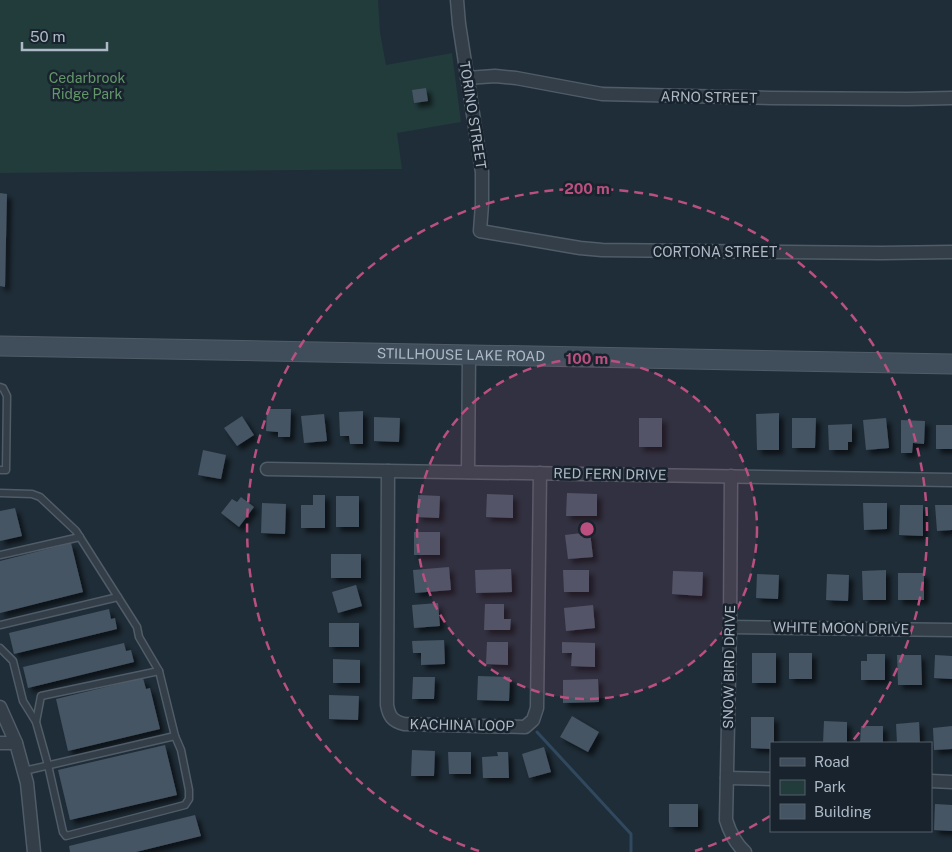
<svg xmlns="http://www.w3.org/2000/svg" width="952" height="852" font-family="'Public Sans',sans-serif">
<style>
.green{fill:#223b3b}
.lines{fill:none;stroke-linecap:round;stroke-linejoin:round}
.stream{stroke:#30495f;stroke-width:3}
.building{fill:#455463;filter:url(#shadow)}
.lane-casing{stroke:#505c67;stroke-width:9}
.street-casing{stroke:#505c67;stroke-width:15}
.secondary-casing{stroke:#505c67;stroke-width:21}
.lane{stroke:#333e49;stroke-width:6}
.street{stroke:#333e49;stroke-width:12}
.secondary{stroke:#404e5c;stroke-width:19}
.ring{fill:none;stroke:#bb5080;stroke-width:2.5;stroke-dasharray:9 6}
.labels{text-anchor:middle;stroke-width:5;stroke-linejoin:round;paint-order:stroke}
.park-label{font-size:14px;fill:#63976a;stroke:#18232d}
.street-label{font-size:14px;fill:#adb9c6;stroke:#18232d}
.centre{fill:#bb5080;stroke:#18232d;stroke-width:2.5}
.ring-label{font-size:15px;text-anchor:middle;font-weight:bold;fill:#bb5080;stroke:#18232d;stroke-width:5;stroke-linejoin:round;paint-order:stroke}
</style>
<defs>
<filter id="shadow"><feDropShadow dx="4.5" dy="4.5" stdDeviation="2.5" flood-color="#0009"/></filter>
</defs>
<rect width="100%" height="100%" fill="#1f2d38"/>
<path class="green" d="M0 0H378L380 32 386 65 452 53 461 122 397 133 402 169 0 173Z"/>
<g class="lines">
<path class="stream" d="M537 732 631 834V852"/>
</g>
<g class="building">
<path d="M426 88 428 101 414 103 412 90Z"/>
<path d="M0 193 7 194 5 287 0 286Z"/>
<path d="M267 409H291L290 437H278V432L266 431Z"/>
<path d="M363 411V444H350L349 436H340L339 412Z"/>
<path d="M779 413V450H757L756 414Z"/>
<path d="M324 414 327 441 304 443 301 416Z"/>
<path d="M242 416 254 435 237 446 224 428Z"/>
<path d="M374 417 400 418 399 442 374 441Z"/>
<rect x="639" y="418" width="23" height="29"/>
<path d="M792 418H816L815 448H792Z"/>
<path d="M886 418 889 448 866 450 863 420Z"/>
<path d="M901 420 925 421 924 444 913 443 912 453H901Z"/>
<path d="M852 424V442H848V450H829L828 425Z"/>
<rect x="936" y="425" width="16" height="24"/>
<path d="M203 450 226 455 221 479 198 475Z"/>
<path d="M567 493 597 494V516H566Z"/>
<path d="M487 494 513 495V518L486 517Z"/>
<path d="M313 495H325V528H301V505H313Z"/>
<path d="M418 495 440 496 439 518 417 517Z"/>
<rect x="336" y="496" width="23" height="31"/>
<path d="M241 497 254 507 239 527 221 513 232 499 237 502Z"/>
<path d="M262 503 286 504 285 534 261 533Z"/>
<path d="M863 503H887V529L864 530Z"/>
<path d="M900 505H923V536L899 535Z"/>
<path d="M935 505H952V530L937 531Z"/>
<path d="M15 508 22 536 0 541V511Z"/>
<rect x="414" y="532" width="26" height="23"/>
<path d="M590 532 593 557 568 559 565 535Z"/>
<path d="M71 543 83 592 0 613V561Z"/>
<rect x="331" y="554" width="30" height="24"/>
<path d="M449 567 451 590 415 593 413 570Z"/>
<path d="M511 569 512 592 476 593 475 570Z"/>
<path d="M563 570H589V592H564Z"/>
<path d="M886 570V600H863L862 571Z"/>
<path d="M673 571 703 572 702 596 672 594Z"/>
<rect x="898" y="573" width="26" height="27"/>
<path d="M757 574 779 575 778 599 756 598Z"/>
<path d="M827 574 849 575 848 601 826 600Z"/>
<path d="M356 585 362 606 338 613 332 592Z"/>
<path d="M438 603 440 626 414 628 412 605Z"/>
<path d="M485 604H504V619H511L510 630H484Z"/>
<path d="M593 605 595 628 566 631 564 608Z"/>
<path d="M109 609 111 619 115 618 117 629 14 654 9 633Z"/>
<rect x="329" y="623" width="30" height="24"/>
<path d="M444 640 445 664 421 665V653H413L412 641Z"/>
<path d="M487 642H508V665L486 664Z"/>
<path d="M562 642 595 643V667L571 666 572 653H562Z"/>
<path d="M124 643 126 651 131 650 134 662 28 688 23 667Z"/>
<rect x="752" y="653" width="24" height="30"/>
<rect x="789" y="653" width="23" height="26"/>
<path d="M867 654H885V680H861V661H867Z"/>
<path d="M897 655H921L922 685H898Z"/>
<path d="M935 655 952 656V679L934 678Z"/>
<path d="M333 659 360 660V683H333Z"/>
<path d="M478 676 510 677 509 701 477 700Z"/>
<path d="M413 677H435L434 699H412Z"/>
<path d="M143 678 146 689 150 688 160 729 68 751 56 699Z"/>
<path d="M598 679 599 702 563 703V680Z"/>
<path d="M329 695 359 696 358 720 329 719Z"/>
<path d="M572 716 599 732 588 752 560 737Z"/>
<path d="M751 717H774V743H771V749L751 748Z"/>
<path d="M824 721 847 722V743H823Z"/>
<path d="M919 722 920 743H897L896 724Z"/>
<path d="M861 726H883V743H860Z"/>
<path d="M952 726V749L934 750 933 728Z"/>
<path d="M165 745 177 795 70 820 58 770Z"/>
<path d="M544 747 551 772 529 778 522 754Z"/>
<path d="M412 750 435 751 434 776H411Z"/>
<path d="M448 752H471V774H449Z"/>
<path d="M497 752H508L509 778H483L482 757 498 756Z"/>
<rect x="669" y="804" width="29" height="23"/>
<path d="M935 804 952 805V831L934 830Z"/>
<path d="M195 815 201 836 136 852H70L69 846Z"/>
</g>
<g class="lines">
<g class="lane-casing">
<g id="lane">
<path d="M0 387 3 388 7 396 6 470H0"/>
<path d="M0 493 32 494 40 497 76 531 137 627 139 637 159 671 175 736 181 750 189 790V799L185 805 66 836 63 832 48 765 36 722 23 701 13 661 0 648"/>
<path d="M0 555 80 537"/>
<path d="M0 625 118 597"/>
<path d="M36 722 41 696 159 671"/>
<path d="M24 771 175 736"/>
</g>
</g>
<g class="street-casing">
<g id="street">
<path d="M457 0 459 24 482 172V204L480 231 580 248 602 250 881 253 952 252"/>
<path d="M467 78 495 76 516 78 602 94 771 98 908 99 952 98"/>
<path d="M267 469 952 480"/>
<path d="M388 471 387 705C389 716 392 721 404 724L525 727 533 720 537 708 540 473"/>
<path d="M468 472 469 354"/>
<path d="M731 476 730 627 726 820C730 833 735 843 745 852"/>
<path d="M730 627 952 630"/>
<path d="M0 707 16 743 27 783 34 852"/>
<path d="M0 743H16"/>
<path d="M727 778 771 779"/>
<path d="M931 781 952 782"/>
</g>
</g>
<g class="secondary-casing">
<g id="secondary">
<path id="s1" d="M0 346 952 364"/>
</g>
</g>
<use href="#lane" class="lane"/>
<use href="#street" class="street"/>
<use href="#secondary" class="secondary"/>
</g>
<circle cx="587" cy="529" r="170" fill="#bb5080" fill-opacity=".12"/>
<g class="ring">
<circle cx="587" cy="529" r="170"/>
<path d="M770 816A340 340 0 0 1 695 851M479 851A340 340 0 1 1 851 743"/>
</g>
<g class="labels">
<g class="park-label">
<text x="87" y="83">Cedarbrook<tspan x="87" dy="16">Ridge Park</tspan></text>
</g>
<g class="street-label">
<text transform="translate(709 97) rotate(1)" y="5">ARNO STREET</text>
<text transform="translate(473 115) rotate(81)" y="5">TORINO STREET</text>
<text x="715" y="257">CORTONA STREET</text>
<text dy="5" stroke="none"><textPath href="#s1" startOffset="461">STILLHOUSE LAKE ROAD</textPath></text>
<text transform="translate(610 474) rotate(1)" y="5">RED FERN DRIVE</text>
<text transform="translate(841 628) rotate(1)" y="5">WHITE MOON DRIVE</text>
<text transform="translate(729 667) rotate(-89)" y="5">SNOW BIRD DRIVE</text>
<text transform="translate(462 725) rotate(1)" y="5">KACHINA LOOP</text>
</g>
</g>
<circle cx="587" cy="529" r="8" class="centre"/>
<g class="ring-label">
<text x="587" y="194">200 m</text>
<text x="587" y="364">100 m</text>
</g>
<rect x="770" y="742" width="162" height="90" fill="#18232d" stroke="#545f6a"/>
<rect x="780" y="758" width="25" height="8" fill="#404e5c" stroke="#545f6a"/>
<text x="814" y="767" font-size="15" fill="#adb9c6">Road</text>
<rect x="780" y="780" width="25" height="15" fill="#223b3b" stroke="#545f6a"/>
<text x="814" y="792" font-size="15" fill="#adb9c6">Park</text>
<rect x="780" y="804" width="25" height="15" fill="#455463" stroke="#545f6a"/>
<text x="814" y="817" font-size="15" fill="#adb9c6">Building</text>
<path d="M22 42v8h85v-8" fill="none" stroke="#adb9c6" stroke-width="2.5"/>
<text x="30" y="42" font-size="15" fill="#adb9c6" stroke="#18232d" stroke-width="4" paint-order="stroke">50 m</text>
</svg>
